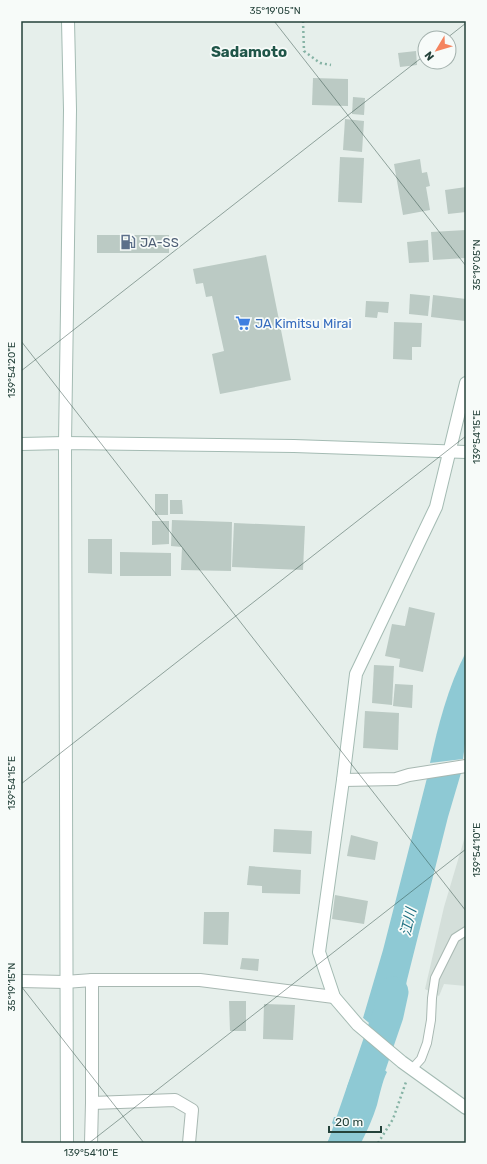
<svg xmlns="http://www.w3.org/2000/svg" width="487" height="1164" font-family="Rubik,'Noto Sans JP',sans-serif">
<style>
.built{fill:#d4dfda}
.water{fill:#8ec9d4}
.pier{fill:#e6efeb}
.lines{fill:none;stroke-linecap:round;stroke-linejoin:round}
.river{stroke:#8ec9d4;stroke-width:31}
.building{fill:#bbcac4}
.lane-casing{stroke:#a8b8b2;stroke-width:10}
.street-casing{stroke:#a8b8b2;stroke-width:14}
.secondary-casing{stroke:#a4bbb3;stroke-width:14}
.path{stroke:#86b3a5;stroke-width:2.5;stroke-dasharray:2 3;stroke-linecap:butt}
.lane{stroke:#fff;stroke-width:8}
.street{stroke:#fff;stroke-width:12}
.secondary{stroke:#fff;stroke-width:12}
.ticks{fill:none;stroke:#24423a;stroke-width:1;stroke-opacity:0.45}
.labels{text-anchor:middle;stroke-width:3.5;stroke-linejoin:round;paint-order:stroke}
.service-label{font-size:13px;fill:#4e5e75;stroke:#f7fbf9;text-anchor:start}
.shop-label{font-size:13px;fill:#366cbe;stroke:#f7fbf9;text-anchor:start}
.water-label{font-size:14px;font-style:italic;fill:#1c6f80;stroke:#f7fbf9}
.quarter-label{font-size:15px;font-weight:bold;fill:#1f5548;stroke:#f7fbf9}
.neatline{fill:none;stroke:#24423a;stroke-width:1.5}
.ticks-label{font-size:10px;text-anchor:middle;fill:#24423a}
</style>
<rect width="100%" height="100%" fill="#e6efeb"/>
<path class="built" d="M466 833V986L444 984 439 996 425 989 444 907Z"/>
<g class="water">
<path d="M466 652V736L463 759 430 763C438 725 448 687 466 652Z"/>
<path d="M461 773 448 817 407 980 400 1014 395 1033 396 1038 392 1043 363 1018 383 950 427 778Z"/>
<path d="M362 1052 387 1072C382 1082 380 1094 377 1105 373 1118 367 1131 361 1143H327L335 1126 332 1123 334 1117H338L344 1105 347 1087 356 1063Z"/>
</g>
<g class="pier">
<path d="M362 1016 363 1018 394 1044H391L362 1019Z"/>
<path d="M360 1050H363L389 1070V1073Z"/>
</g>
<g class="lines">
<path class="river" d="M344 1143 388 1015 393 992"/>
</g>
<g class="building">
<path d="M416 51 417 65 400 67 398 53Z"/>
<path d="M313 78 348 79V106L312 105Z"/>
<path d="M353 97 365 98 364 115 352 114Z"/>
<path d="M345 119 364 121 362 152 343 150Z"/>
<path d="M340 157 364 158 362 203 338 202Z"/>
<path d="M420 159 422 173 427 172 430 186 426 187 430 210 403 215 394 164Z"/>
<path d="M466 187V212L448 214 445 190Z"/>
<path d="M466 230V258L433 260 431 232Z"/>
<rect x="97" y="235" width="72" height="18"/>
<path d="M428 240 429 262 409 263 407 242Z"/>
<path d="M266 255 291 380 220 394 212 354 224 351 212 296 206 297 203 283 196 284 193 269Z"/>
<path d="M410 294 430 296 428 316 409 314Z"/>
<path d="M433 295 466 299 465 321 431 317Z"/>
<path d="M366 301 389 302 388 313 378 312 377 318 365 317Z"/>
<path d="M394 322 422 323 421 347H412V360L393 359Z"/>
<rect x="155" y="494" width="13" height="21"/>
<path d="M170 500H182L183 514H170Z"/>
<path d="M172 520 232 522 231 571 181 570 182 547 171 546Z"/>
<path d="M152 521H169V544L152 545Z"/>
<path d="M234 523 305 526 303 570 232 567Z"/>
<path d="M88 539H112V574L88 573Z"/>
<path d="M120 552 171 553V576H120Z"/>
<path d="M409 607 435 613 423 672 399 667 400 659 385 656 392 624 405 626Z"/>
<path d="M374 665 394 666 392 705 372 703Z"/>
<path d="M395 684 413 685 412 708 393 706Z"/>
<path d="M365 711 399 713 398 750 363 748Z"/>
<path d="M274 829 312 831 311 854 273 852Z"/>
<path d="M351 835 378 842 375 860 347 856Z"/>
<path d="M249 866 301 870 300 894 262 893V886L247 885Z"/>
<path d="M335 895 368 901 364 924 332 919Z"/>
<path d="M204 912H229L228 945 203 944Z"/>
<path d="M242 958 259 959 258 971 240 969Z"/>
<path d="M229 1001H246V1031H230Z"/>
<path d="M264 1004 295 1005 293 1040 263 1039Z"/>
</g>
<g class="lines">
<g class="lane-casing">
<path id="lane" d="M412 1069 421 1059 427 1043 431 1020 432 998 435 978 455 938 466 931"/>
</g>
<g class="street-casing">
<g id="street">
<path d="M343 780 396 779 409 775 466 766"/>
<path d="M21 981 65 982 92 980H200L334 997"/>
<path d="M92 1103 175 1100 192 1110 189 1143"/>
<path d="M91 1143 92 1103V980"/>
</g>
</g>
<g class="secondary-casing">
<g id="secondary">
<path d="M466 383 436 507 356 674 343 780 319 952 334 997 358 1025 402 1062 466 1108"/>
<path d="M21 444 65 443 294 446 466 452"/>
<path d="M67 1143 65 443 70 110 68 21"/>
</g>
</g>
<g class="path">
<path d="M303 21 304 51 320 63 331 65"/>
<path d="M378 1143 393 1119 406 1082"/>
</g>
<use href="#lane" class="lane"/>
<use href="#street" class="street"/>
<use href="#secondary" class="secondary"/>
</g>
<path class="ticks" d="M274 21 466 266M447 38 466 23M21 341 466 911M21 371 425 55M21 784 466 436M21 986 144 1143M89 1143 466 849"/>
<defs>
<g id="fuel-bare" transform="scale(1.2)"><path d="M-5.5-6h7V0h2V4h1.3V-2.5L3-4.5l.8-.8L6-3V5H2.5V1h-1V6h-7ZM-4.2-4.7v3.2H.2V-4.7Z" fill="#5c6f8a" stroke="#f7fbf9" stroke-width="2.5" paint-order="stroke"/></g>
<g id="supermarket-bare" transform="scale(1.2)"><path d="M-6-5.5h2.5l.6 2H6L4.5 2H-2.5L-4.4-4H-6ZM-1.5 3.2a1.3 1.3 0 1 0 .1 0ZM3 3.2a1.3 1.3 0 1 0 .1 0Z" fill="#3f7fe0" stroke="#f7fbf9" stroke-width="2.5" paint-order="stroke"/></g>
</defs>
<g fill-rule="evenodd">
<use href="#fuel-bare" x="128" y="242"/>
<use href="#supermarket-bare" x="243" y="323"/>
</g>
<g class="labels">
<g class="service-label">
<text x="140" y="247">JA-SS</text>
</g>
<g class="shop-label">
<text x="255" y="328">JA Kimitsu Mirai</text>
</g>
<g class="water-label">
<text transform="translate(408 922) rotate(-77)" y="5">江川</text>
</g>
<g class="quarter-label">
<text x="249" y="57">Sadamoto</text>
</g>
</g>
<rect width="487" height="1164" fill="none" stroke="#f7fbf9" stroke-width="44"/>
<g transform="translate(437 50) rotate(232)"><circle r="19" fill="#f7fbf9" stroke="#a3b1ad"/>
<path d="M0-3L7 15L0 10L-7 15Z" fill="#f4845f"/>
<text y="-6" font-size="11" font-weight="bold" text-anchor="middle" fill="#24423a">N</text>
</g>
<path d="M329 1126v6h52v-6" fill="none" stroke="#24423a" stroke-width="2"/>
<text x="335" y="1126" font-size="12" fill="#24423a" stroke="#f7fbf9" stroke-width="3" paint-order="stroke">20 m</text>
<rect x="22" y="22" width="443" height="1120" class="neatline"/>
<g class="ticks-label">
<text x="275" y="14">35°19'05"N</text>
<text transform="translate(476 265) rotate(-90)" y="4">35°19'05"N</text>
<text transform="translate(11 370) rotate(-90)" y="4">139°54'20"E</text>
<text transform="translate(476 437) rotate(-90)" y="4">139°54'15"E</text>
<text transform="translate(11 783) rotate(-90)" y="4">139°54'15"E</text>
<text transform="translate(476 850) rotate(-90)" y="4">139°54'10"E</text>
<text transform="translate(11 987) rotate(-90)" y="4">35°19'15"N</text>
<text x="91" y="1156">139°54'10"E</text>
</g>
</svg>
